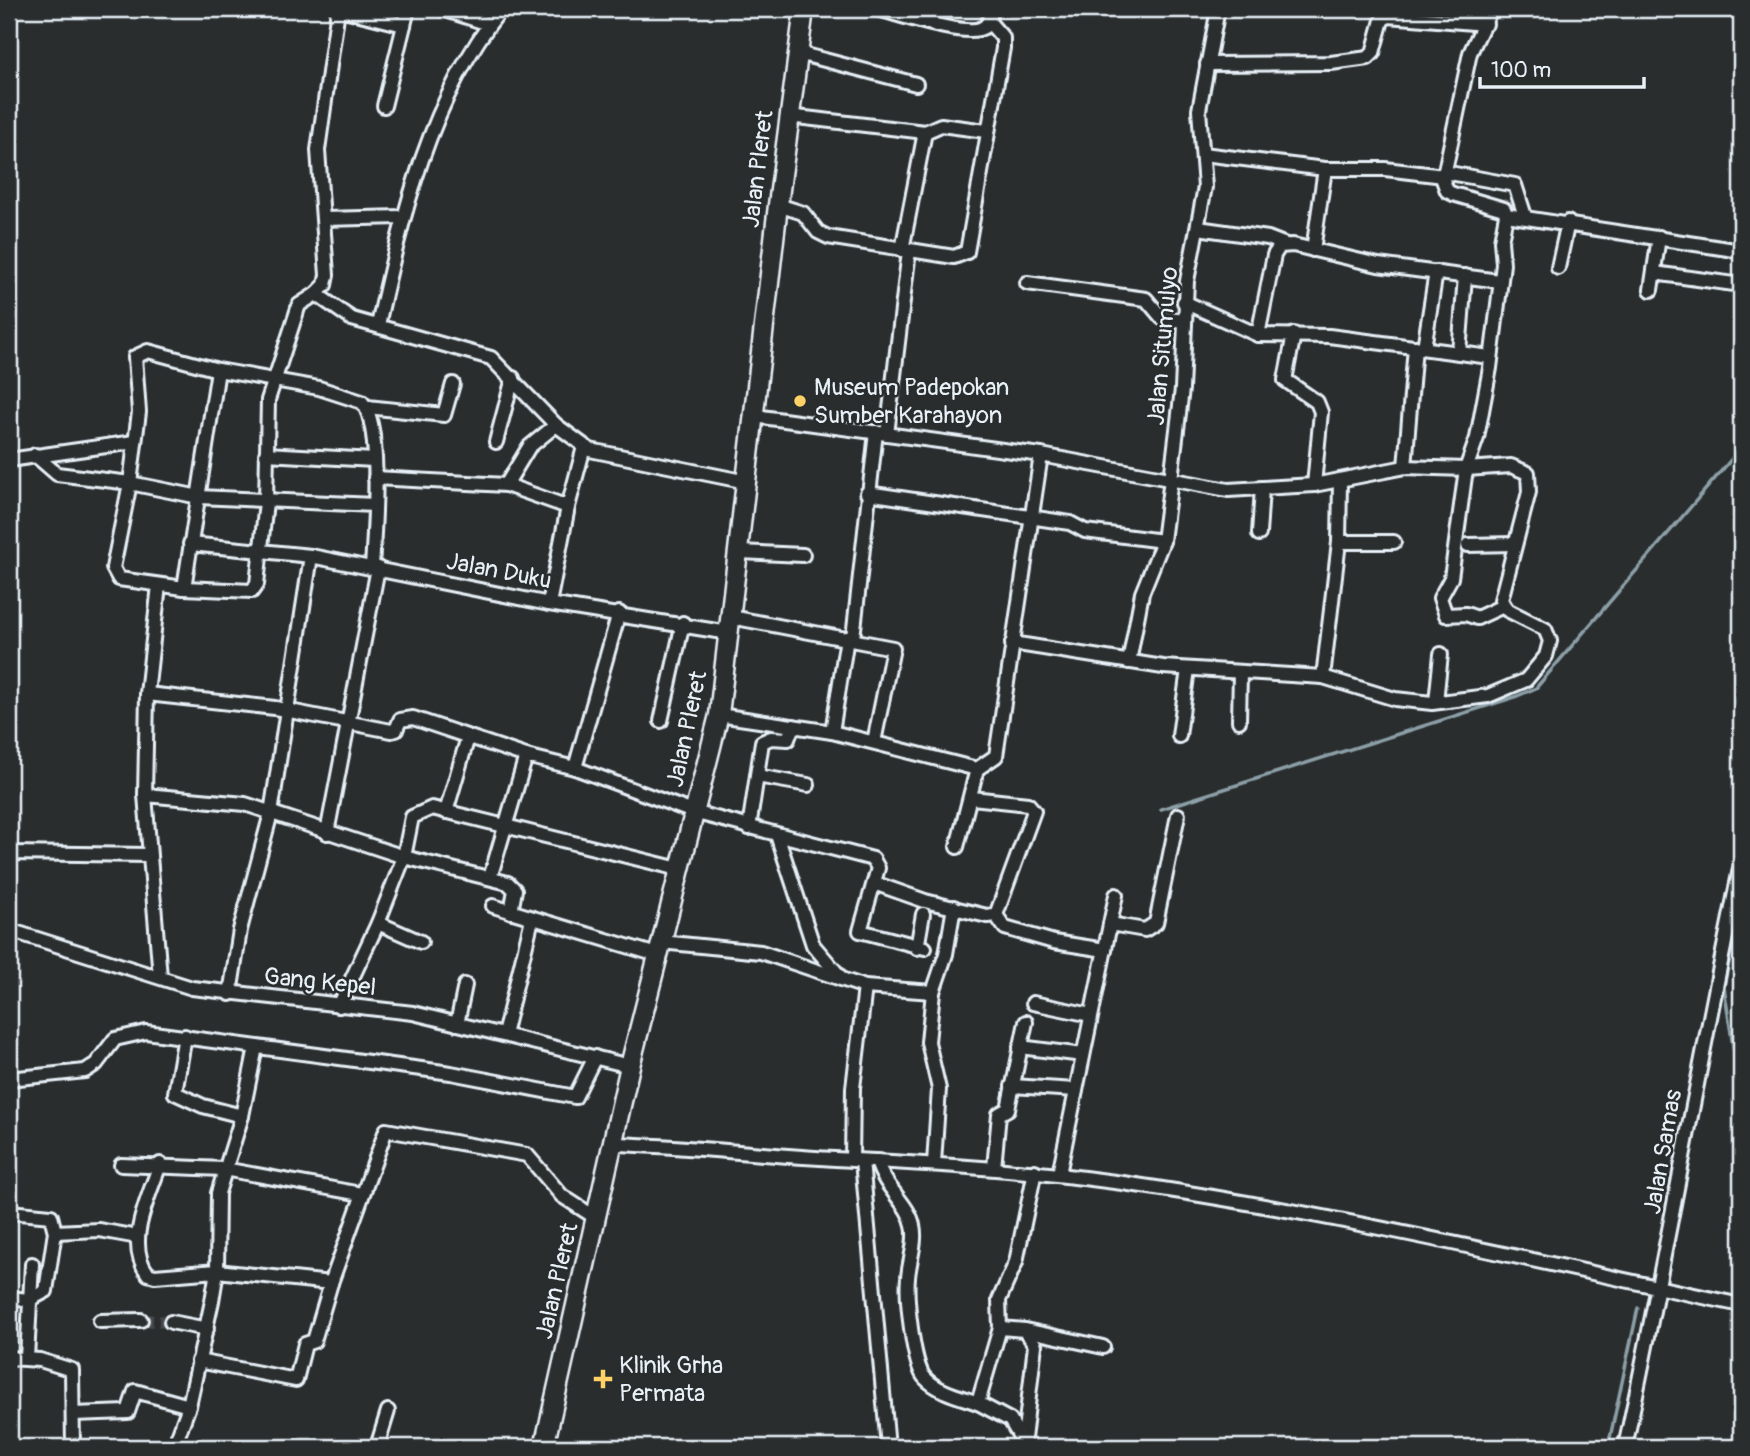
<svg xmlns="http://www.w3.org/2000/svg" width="1750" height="1456" font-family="Pangolin,sans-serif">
<rect width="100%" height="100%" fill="#2a2d2e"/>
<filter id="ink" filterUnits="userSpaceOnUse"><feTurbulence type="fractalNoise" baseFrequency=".0143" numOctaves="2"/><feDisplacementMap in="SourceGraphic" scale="14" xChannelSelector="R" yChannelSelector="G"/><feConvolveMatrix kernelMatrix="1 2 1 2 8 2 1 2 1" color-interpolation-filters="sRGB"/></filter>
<g filter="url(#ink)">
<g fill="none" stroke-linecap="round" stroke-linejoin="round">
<g stroke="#8ca0a8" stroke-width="3.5">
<path d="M1161,809L1515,697L1536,688L1741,448"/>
<path d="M1741,903L1724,987L1741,1099"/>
<path d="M1608,1447L1638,1308"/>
</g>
<path stroke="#464a4c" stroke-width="12" stroke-dasharray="12 6" stroke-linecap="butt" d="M141,1320L171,1322"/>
<g stroke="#e8f1f8" stroke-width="18">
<g id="street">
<path d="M338,9L318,150L327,275L325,285L316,294L352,319L491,358L556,425L590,450L747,482"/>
<path d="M340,9L404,25"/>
<path d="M442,9L489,24"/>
<path d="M877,9C898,14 964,37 982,28C990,25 990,16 991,9"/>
<path d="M1491,9L1470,53L1443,180L1447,191L1453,194L1504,209L1506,215L1501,241L1503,264L1490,368L1477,438L1466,469L1451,578L1440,598L1446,615L1466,614L1477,618L1503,606"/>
<path d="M1388,16L1486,24"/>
<path d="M798,53L916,84"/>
<path d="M1207,64L1331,63L1368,58L1373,53L1382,20L1388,16V9"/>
<path d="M384,106L408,9"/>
<path d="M788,116L925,132L941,125L986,131"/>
<path d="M1203,154L1325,169H1385L1444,176"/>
<path d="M1444,172L1515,185L1525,216"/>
<path d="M778,205L803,213L818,232L828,237L954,257L967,252L1003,48V38L989,22"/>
<path d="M1506,215L1741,251"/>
<path d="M324,219L402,217"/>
<path d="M1198,228L1268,238L1286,245"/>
<path d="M902,250L925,132"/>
<path d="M1313,250L1325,169"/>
<path d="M1558,268L1568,222"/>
<path d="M1654,273L1734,284"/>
<path d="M1027,283L1146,299L1162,318L1184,321"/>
<path d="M1651,290L1659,237"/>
<path d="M1184,302L1258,335L1329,336L1490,357"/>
<path d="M378,325C403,214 429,100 501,9"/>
<path d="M1294,334L1285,380L1317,402L1321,412L1314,485"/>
<path d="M1258,335L1274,255L1280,246L1293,245L1378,265L1499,281"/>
<path d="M1424,348L1436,272"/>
<path d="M1459,353L1465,276"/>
<path d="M367,407L444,415L453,384"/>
<path d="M754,416L1041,455L1228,490L1314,485L1405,467L1466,469L1511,466L1528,473L1529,492L1501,600L1507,610L1545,629L1550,641L1546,656L1526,680L1488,696L1432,703L1395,699L1323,677L1163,667L1012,643"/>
<path d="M887,434L909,251"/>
<path d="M496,442L513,378"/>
<path d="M266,454L374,460"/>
<path d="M35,455L57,474L130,483L113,568L119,579L184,588L252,591L257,584L266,502L268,400L299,305L316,294"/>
<path d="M9,460L134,442"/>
<path d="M1405,467L1415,347"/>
<path d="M375,478L506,485L568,507"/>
<path d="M506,485L529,447L556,425"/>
<path d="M867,493L1070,523L1085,531L1163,541"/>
<path d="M1259,534L1262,488"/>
<path d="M1339,542H1394"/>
<path d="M190,544L311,556L549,604L729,633"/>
<path d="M1468,545L1514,544"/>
<path d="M740,552L803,555"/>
<path d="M372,567C374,533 383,425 362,402L319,388L218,370L148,351L135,357L139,412L130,483L199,497L375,505"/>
<path d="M159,585L147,694L275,708L391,731L396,730L400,720L413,718L526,756"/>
<path d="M184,588L218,370"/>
<path d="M549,604L568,507L584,447"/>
<path d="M731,617L893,648L874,742"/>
<path d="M853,638L876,432"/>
<path d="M1129,662L1142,593L1163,541L1171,479L1182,389L1187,281L1205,187L1199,110L1218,9"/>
<path d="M1323,677L1339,542L1340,481"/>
<path d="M147,694L145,795L160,977"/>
<path d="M1436,702L1441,654"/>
<path d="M719,715L832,732L977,769"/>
<path d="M661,721L683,623"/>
<path d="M1239,721L1240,672"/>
<path d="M832,732L847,638"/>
<path d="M1179,736L1188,669"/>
<path d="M575,768L619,613"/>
<path d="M757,776L808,785"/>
<path d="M145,795L245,804L404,857L508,883L515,890L511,912"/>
<path d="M446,812L468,737"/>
<path d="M749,828L762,742L771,738L788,739L793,726"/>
<path d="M327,833L378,568"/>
<path d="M777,835L813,945L842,979"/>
<path d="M957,847L977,769L996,756L1041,455"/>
<path d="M9,853L148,855"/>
<path d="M490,878L526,756L575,768L693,812L873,859L878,868L860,931L925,948"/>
<path d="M874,883L925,901L987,916L996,915L1034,811L1028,804L972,798"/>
<path d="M493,906L657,955"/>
<path d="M996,915L1005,928L1054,942L1105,950"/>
<path d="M378,923L421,942"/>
<path d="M1110,924L1145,930L1156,923L1178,815"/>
<path d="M9,930L192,988L413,1013L630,1066"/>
<path d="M661,942L761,952L865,987"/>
<path d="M917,948L923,914"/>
<path d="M230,994L240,930L271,813L311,556"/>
<path d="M1033,1003L1091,1015"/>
<path d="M339,1006L378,923L404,857L412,817L432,808L679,869"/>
<path d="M457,1024L465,985"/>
<path d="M504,1035L532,919"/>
<path d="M185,1036L175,1093L203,1106L242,1116"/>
<path d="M1020,1047L1083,1055"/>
<path d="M9,1079L85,1071L96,1064L115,1039L146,1032L451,1073L575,1097L595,1057"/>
<path d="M1012,1086L1076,1090"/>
<path d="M613,1144C694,1146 774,1157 854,1160C955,1165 1055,1172 1156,1188C1353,1218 1547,1264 1741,1305"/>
<path d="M852,1160L853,1088L865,987L933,992"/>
<path d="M862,1161L888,1447"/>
<path d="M877,1161C884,1188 909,1204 913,1225C917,1242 909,1261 908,1278C906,1296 913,1366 925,1378C938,1392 961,1397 978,1403"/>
<path d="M934,1163L939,1089L928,1042L933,992L946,954L954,907"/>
<path d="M160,1164C149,1198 124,1243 148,1274L155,1276L217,1271L331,1283L386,1130L527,1155L562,1196L596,1218"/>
<path d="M121,1165L224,1169L361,1194"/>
<path d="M994,1168L999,1114L1008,1109L1026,1022"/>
<path d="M1059,1174L1116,895"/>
<path d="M9,1212L51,1216L55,1232L46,1291L29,1300L9,1298"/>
<path d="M55,1232L99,1230L138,1237"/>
<path d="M100,1321L141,1320"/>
<path d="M171,1322L207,1329"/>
<path d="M1000,1328L1025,1330L1103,1347"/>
<path d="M9,1358L40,1360L72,1370L73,1447"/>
<path d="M27,1358L32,1264"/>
<path d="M198,1361L296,1380L305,1344L314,1341L331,1283"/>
<path d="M73,1414L128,1412L135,1391L189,1406"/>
<path d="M1024,1439L1035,1345L1025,1330"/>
<path d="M174,1447L189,1406L212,1301L217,1271L218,1193L242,1116L256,1047"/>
<path d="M377,1447L388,1411"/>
<path d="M1026,1447L1010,1420L978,1403L1000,1328L999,1300L1016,1262L1035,1171"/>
<path d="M1625,1447C1667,1253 1700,1058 1741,864"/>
</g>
</g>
<g stroke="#e8f1f8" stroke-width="23">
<path id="secondary" d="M544,1447L630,1066L719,715L778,205L804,9"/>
</g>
<use href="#street" stroke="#2a2d2e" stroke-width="12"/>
<use href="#secondary" stroke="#2a2d2e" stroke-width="18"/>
</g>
</g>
<g fill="#ffd166" stroke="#2a2d2e" stroke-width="2.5">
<circle cx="800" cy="401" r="7"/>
<path d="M599.5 1368.5h7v7h7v7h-7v7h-7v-7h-7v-7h7z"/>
</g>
<g text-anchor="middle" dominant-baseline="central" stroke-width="5" stroke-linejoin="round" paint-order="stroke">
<g font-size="24" fill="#e8f1f8" stroke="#2a2d2e">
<text transform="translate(758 169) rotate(-83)">Jalan Pleret</text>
<text transform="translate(1163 346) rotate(-85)">Jalan Situmulyo</text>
<text transform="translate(499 571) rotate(11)">Jalan Duku</text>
<text transform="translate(687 729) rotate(-78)">Jalan Pleret</text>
<text transform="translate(320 982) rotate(6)">Gang Kepel</text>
<text transform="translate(1663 1152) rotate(-80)">Jalan Samas</text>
<text transform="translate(557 1281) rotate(-77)">Jalan Pleret</text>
</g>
<g font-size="24" fill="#e8f1f8" stroke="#2a2d2e" text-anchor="start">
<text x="814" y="387">Museum Padepokan<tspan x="814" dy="28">Sumber Karahayon</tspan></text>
<text x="619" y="1365">Klinik Grha<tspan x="619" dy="28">Permata</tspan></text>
</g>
</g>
<rect width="1750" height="1456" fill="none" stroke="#2a2d2e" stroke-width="35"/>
<rect x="18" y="18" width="1715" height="1421" fill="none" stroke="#e8f1f8" stroke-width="2.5" filter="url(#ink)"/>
<path d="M1480 77v10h164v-10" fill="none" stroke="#e8f1f8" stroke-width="3.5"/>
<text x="1491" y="77" font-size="21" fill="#e8f1f8" stroke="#2a2d2e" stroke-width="5" paint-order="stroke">100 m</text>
</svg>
